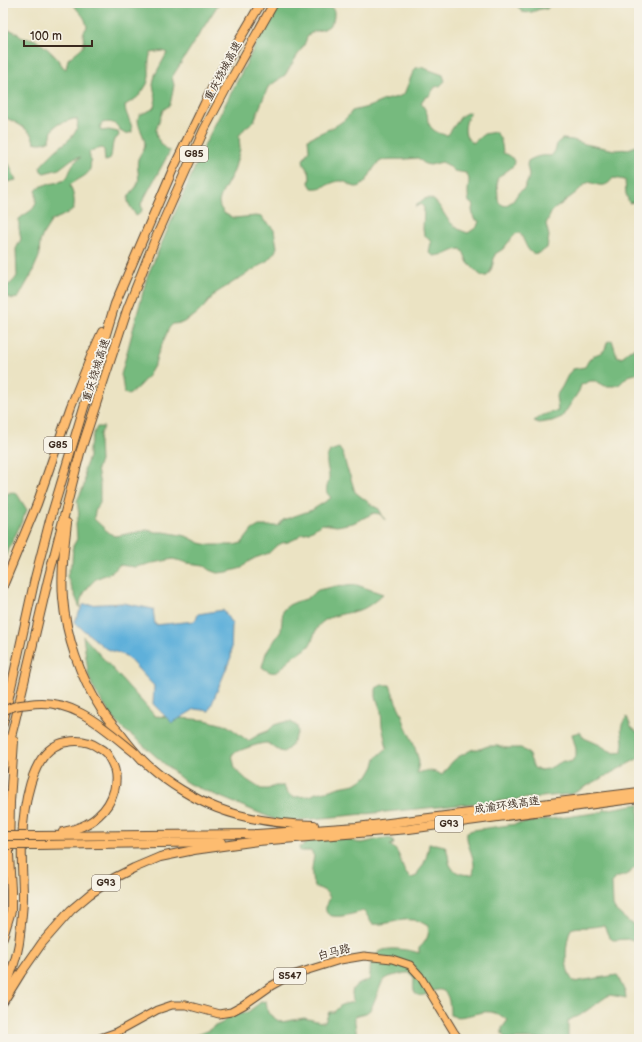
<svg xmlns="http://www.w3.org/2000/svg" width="642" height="1042" font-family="'Balsamiq Sans','LXGW WenKai TC',sans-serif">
<rect width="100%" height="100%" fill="#f7f3e8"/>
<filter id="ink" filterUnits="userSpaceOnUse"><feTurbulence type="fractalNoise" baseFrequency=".025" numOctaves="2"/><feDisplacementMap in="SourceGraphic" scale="8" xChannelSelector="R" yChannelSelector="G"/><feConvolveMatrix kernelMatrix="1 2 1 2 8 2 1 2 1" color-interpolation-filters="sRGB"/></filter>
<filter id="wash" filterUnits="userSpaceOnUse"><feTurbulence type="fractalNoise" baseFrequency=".012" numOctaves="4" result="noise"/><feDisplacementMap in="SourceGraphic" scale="16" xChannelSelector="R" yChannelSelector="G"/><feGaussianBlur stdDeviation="0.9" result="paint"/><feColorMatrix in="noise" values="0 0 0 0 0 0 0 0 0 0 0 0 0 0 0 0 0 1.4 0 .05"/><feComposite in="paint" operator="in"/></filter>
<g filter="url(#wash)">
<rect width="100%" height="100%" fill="#ebe3c3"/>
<g fill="#76ba7e" stroke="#58724e">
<path d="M73,3H219L174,74L172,77L174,85L170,105L163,110L156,130L157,138L166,150L170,151L141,204C143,210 142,213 136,216C134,211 127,204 128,199C129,193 136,189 138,183C140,175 136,167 138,159C140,154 144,150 145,145C145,134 135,125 139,115L151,110L154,107L156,99L153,85L155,75L167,53L163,51L151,53C146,63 152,74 147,84C144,89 140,96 135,99C132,102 128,102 125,106C125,115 133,123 132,132C115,139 124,118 102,123L100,127L101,131L109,130L118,132L119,135L117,138L114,140C111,147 113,155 109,160L105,161L104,150L102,148L93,150L89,152C94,176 87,173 70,185C73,193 76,201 73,210L60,217L52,220L43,234L40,242L39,257L34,268L33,272L26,284L20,295L18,298L13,299L3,295V284L9,285L15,279L17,276L16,249L21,239L19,228V219C31,209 38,211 36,191C42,182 53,185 62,181C69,178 69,172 72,166C74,162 78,159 81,157L72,159L59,169L44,173L41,171L40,167C44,162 50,156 55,151C64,143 81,134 77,119H73L56,125L52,131L50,140C45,143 40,144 34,142C33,139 32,135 30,133C23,126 12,120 3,117V30C9,30 13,30 18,34C19,36 21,37 23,38C26,39 29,38 33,39C43,43 58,58 63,67L66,69L68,59L84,46L83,33L87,27C86,22 85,18 81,14C78,10 75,8 73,3Z"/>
<path d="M277,3H328L334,11V16L333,21L329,26L324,29L313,32L308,35L304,45L285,75L268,87L254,121L245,128L239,136L240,149L234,171L221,195L219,202L220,207L224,213L229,216L234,218L256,216L262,217L265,222L270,225L274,230L277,247L275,252L267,261L216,293L201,310L194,316L182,323L173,324L169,328L157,356L155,364L148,376L139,386L129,395L124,393L122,378L121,375L147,277L205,144Z"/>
<path d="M515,3H549L550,4L547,9C537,7 533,15 522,12Z"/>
<path d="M421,67L443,75L445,81L440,86L435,87L429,96L424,98L421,103C423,106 426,110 427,114C428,117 427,121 429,124C432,131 441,135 448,135C450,132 452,129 454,126C460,119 459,115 470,112C465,123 461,136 473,143L484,134L495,132C502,138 502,145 503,153C510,155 513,157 515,164C510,170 502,173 497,179L498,198L499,203L505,206L513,201L519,192L524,189L528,180L529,175L527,165L528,161C536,156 542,155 551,156C555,152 556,149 557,143L562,139L573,140L585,144L615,150L628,149L639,145V197L634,202L629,203L626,194L625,180L613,178C606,188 600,186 589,182L584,185L577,192L552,211L546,224L549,236L547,248C528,263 527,244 520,233L515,234L503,249L495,254C493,262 493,269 487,276H482L478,273L468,263L464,253L461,249L455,250L446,254L434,256L429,253L431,242L424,234L423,229L424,208L421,204L415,207C434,184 440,212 451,223C456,228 461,231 468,233L477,227L479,221L474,219L472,210L473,205L469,202C468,198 468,194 468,191C468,184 471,179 466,173L454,171L448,165L442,162L430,165L425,164L418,158C414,158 410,159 406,159C398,160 388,158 381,161C372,166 370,179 362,185C354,191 349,182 342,181C332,180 324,190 312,188L309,183L310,177L309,172L304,165L303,160L309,150L308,139C324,130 342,127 352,111L368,107L385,100L398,97L404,94L413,72L416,68Z"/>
<path d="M3,162L9,164L16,180L3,183Z"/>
<path d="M612,340L617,356L622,358L629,350L639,347V373L628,376L620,384L615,386H605L596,381H590L581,385L579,391L562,417L552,421L539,423L534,421C540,415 549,413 558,411L556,396L562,387L569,373L573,369L585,367C587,364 588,360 591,358C598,351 605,356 607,342Z"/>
<path d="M97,427H104L100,434L99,443L100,461L97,469L100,485V503L95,511L94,519L107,531L114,536L122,535L147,530L155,532H164L186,536L200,543L209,545H234L242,543L252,530L259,526H278L283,520L312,510L331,498C330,496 328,495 327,493C325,487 330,482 329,476C328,465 324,461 330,451L339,448L343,454L347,469L350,476L355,492L373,506L379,509L385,520L380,514L374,513L353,523L337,526L322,524L309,532L302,534L295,539L288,542L282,543L275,547L269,553L255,558L248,562L242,568L227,572L218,573L210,570L204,565L188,563L173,559L135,567L119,565C112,574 110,573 100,577C93,579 84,592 81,599C80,602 80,605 80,608L67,576L72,562L73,546L77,539L76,523L79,515L77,501L84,486L85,478L84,470L89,457V449L93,435Z"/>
<path d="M11,492L17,494L27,510L3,562V496Z"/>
<path d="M357,585L383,594C376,600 369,607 360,610C346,614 331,614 320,624C314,631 314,639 309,646C304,652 297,653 291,658C281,667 278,680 262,667L266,653L281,631L283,610L289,605L298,601L306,599L318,590L332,587Z"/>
<path d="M83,636L155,716L205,720L228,726L248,741L260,734L268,731L274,725L284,722H291L297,726L298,732L290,747L284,752C283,752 279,751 278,750C274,748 271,744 267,743C262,742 237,751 232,754L235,769L247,780L261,789H268L275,786H284L287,793L293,797L310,796L316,793L331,790L339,787L355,784L369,775L374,766L376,758L387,748L382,726L381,711L376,697V688L382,685H390L396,702L401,712L405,725L413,742L419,761L417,773C427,770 433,770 442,775L452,762L458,757L473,749H480L488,746H498L506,748H521L528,753L534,768L541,770L548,769L563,761L571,762L576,756V749L572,734L580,732L584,738L600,745L608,750L615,753L622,752C622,748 623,745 623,742C622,730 618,727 627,717L631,727L637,732L639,731V758L572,794L281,822L189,784L183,780L135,738L123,729L110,714L94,689L89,678Z"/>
<path d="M639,804V870L634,868C629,875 623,876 615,878L612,882L613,906L615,910L629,922L639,926V952L636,942L631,939L613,940L609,937L604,926C599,925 596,927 591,927C584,928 578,926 571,929C565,943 563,971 574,982L585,980L617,975L625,992L626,998L610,995L606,997L579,1016L573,1018L568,1021V1039H506L502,1034V1028L508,1020C503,1017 497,1013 491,1012C477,1010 463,1021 450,1015C450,1007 450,988 437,990C430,991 418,1002 414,990C413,987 414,982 414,978L410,973H405L388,977L383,980L371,1009L366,1013L355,1016C354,1024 357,1031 357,1039H181L199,1034L209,1030L213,1027L222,1023L230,1015L248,1012L261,1002L266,1001L268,1013L277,1020L282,1022L304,1018L321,1022H325L329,1012H334L341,1005L353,1002C353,999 352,994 352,992C353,984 363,983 369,980C371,974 369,968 372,962C374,959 377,954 379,952C387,946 411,950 419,953V948C426,942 430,935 428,926C424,924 419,920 413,920C399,918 386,926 372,924L367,915L363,911C356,913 323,924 326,907C327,904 329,901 330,898C327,891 322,889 315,887C310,879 312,865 314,856L311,851H300L299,847L303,846L311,838C321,838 333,836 343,838C349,839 355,843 361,843C372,842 381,836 392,839L394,844L390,845C405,855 398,869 411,878L417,876C418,871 419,871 422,867C426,861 428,851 429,844H435L445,846C448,852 448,856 449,862C452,873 463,876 473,874C478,859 465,846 467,832L473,830L602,812L604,810Z"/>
</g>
<path fill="#5fb0da" stroke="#4d6d7c" d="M123,603L153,609L155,625L195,621L198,614L223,610L232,624L231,657L209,711L195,709L172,723L153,704L154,686L126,656L105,648L74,622L83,605Z"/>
</g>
<g filter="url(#ink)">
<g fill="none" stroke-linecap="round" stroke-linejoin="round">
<g stroke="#554637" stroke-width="9">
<path id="primary" d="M97,1039L117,1032L157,1010L172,1005H186L219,1014L231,1012L244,1005L271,986L289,976L340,960L364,956L392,959L410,965L420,976L454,1032L459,1039"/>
</g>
<g stroke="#554637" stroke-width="10">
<g id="motorway">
<path d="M67,523C64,548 61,573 63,598C66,637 80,677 101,709C106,718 113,725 120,733C129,745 138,757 150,767C168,783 194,799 217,808C248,820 281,824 314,825"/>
<path d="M3,586L37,504L71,406L92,354L102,332"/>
<path d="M3,724L35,578L50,520L115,304L173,169L217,78L261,3"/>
<path d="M3,768L14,725L48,580L80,453L127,310L154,242L204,130L228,85L274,3"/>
<path d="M37,836L257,834L357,827L639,792"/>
<path d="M38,845L221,842"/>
<path d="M3,937L11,911V890L9,855L10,802L14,741"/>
<path d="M3,994C9,979 15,964 18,948C20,940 20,932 21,924C22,915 23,906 23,897C23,879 21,860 22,842C23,813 29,747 67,742C78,740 89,741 99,748C101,749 104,751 106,753C108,755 109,758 111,761C121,779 114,802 98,816C90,824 75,830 63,832"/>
<path d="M3,1002L21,973L42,943L71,910L90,894L112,879L134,868L160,857L194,850L258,841L409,829L639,798"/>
</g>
</g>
<use href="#primary" stroke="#fdbc70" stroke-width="7"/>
<use href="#motorway" stroke="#fdbc70" stroke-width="8"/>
<g stroke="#554637" stroke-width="10" stroke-linecap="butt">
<g id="motorway-bridge">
<path d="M3,711C13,706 18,705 29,704C73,697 104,728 135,753"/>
<path d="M3,836H37"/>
<path d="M3,845H38"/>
</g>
</g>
<use href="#motorway-bridge" stroke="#fdbc70" stroke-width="8"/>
</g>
</g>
<g text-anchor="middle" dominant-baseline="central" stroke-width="3.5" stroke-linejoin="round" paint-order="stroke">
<g fill="#f7f3e8" stroke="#73665b" stroke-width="1">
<rect x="180" y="146" width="28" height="16" rx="3"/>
<rect x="44" y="437" width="28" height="16" rx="3"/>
<rect x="435" y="816" width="28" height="16" rx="3"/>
<rect x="92" y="875" width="28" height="16" rx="3"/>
<rect x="274" y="968" width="32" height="16" rx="3"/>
</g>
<g font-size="10" font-weight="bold" fill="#3b2a1e">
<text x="194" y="154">G85</text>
<text x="58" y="445">G85</text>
<text x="449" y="824">G93</text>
<text x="106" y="883">G93</text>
<text x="290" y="976">S547</text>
</g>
<g font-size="11" fill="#3b2a1e" stroke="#f7f3e8">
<text transform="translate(223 71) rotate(-62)">重庆绕城高速</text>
<text transform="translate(96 370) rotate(-72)">重庆绕城高速</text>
<text transform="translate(507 805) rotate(-8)">成渝环线高速</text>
<text transform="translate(334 952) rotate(-14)">白马路</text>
</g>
</g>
<rect width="642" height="1042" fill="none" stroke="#f7f3e8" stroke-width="16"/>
<path d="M24 40v6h68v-6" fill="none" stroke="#3b2a1e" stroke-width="2"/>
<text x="30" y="40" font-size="12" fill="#3b2a1e" stroke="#f7f3e8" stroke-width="3" paint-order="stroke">100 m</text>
</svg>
